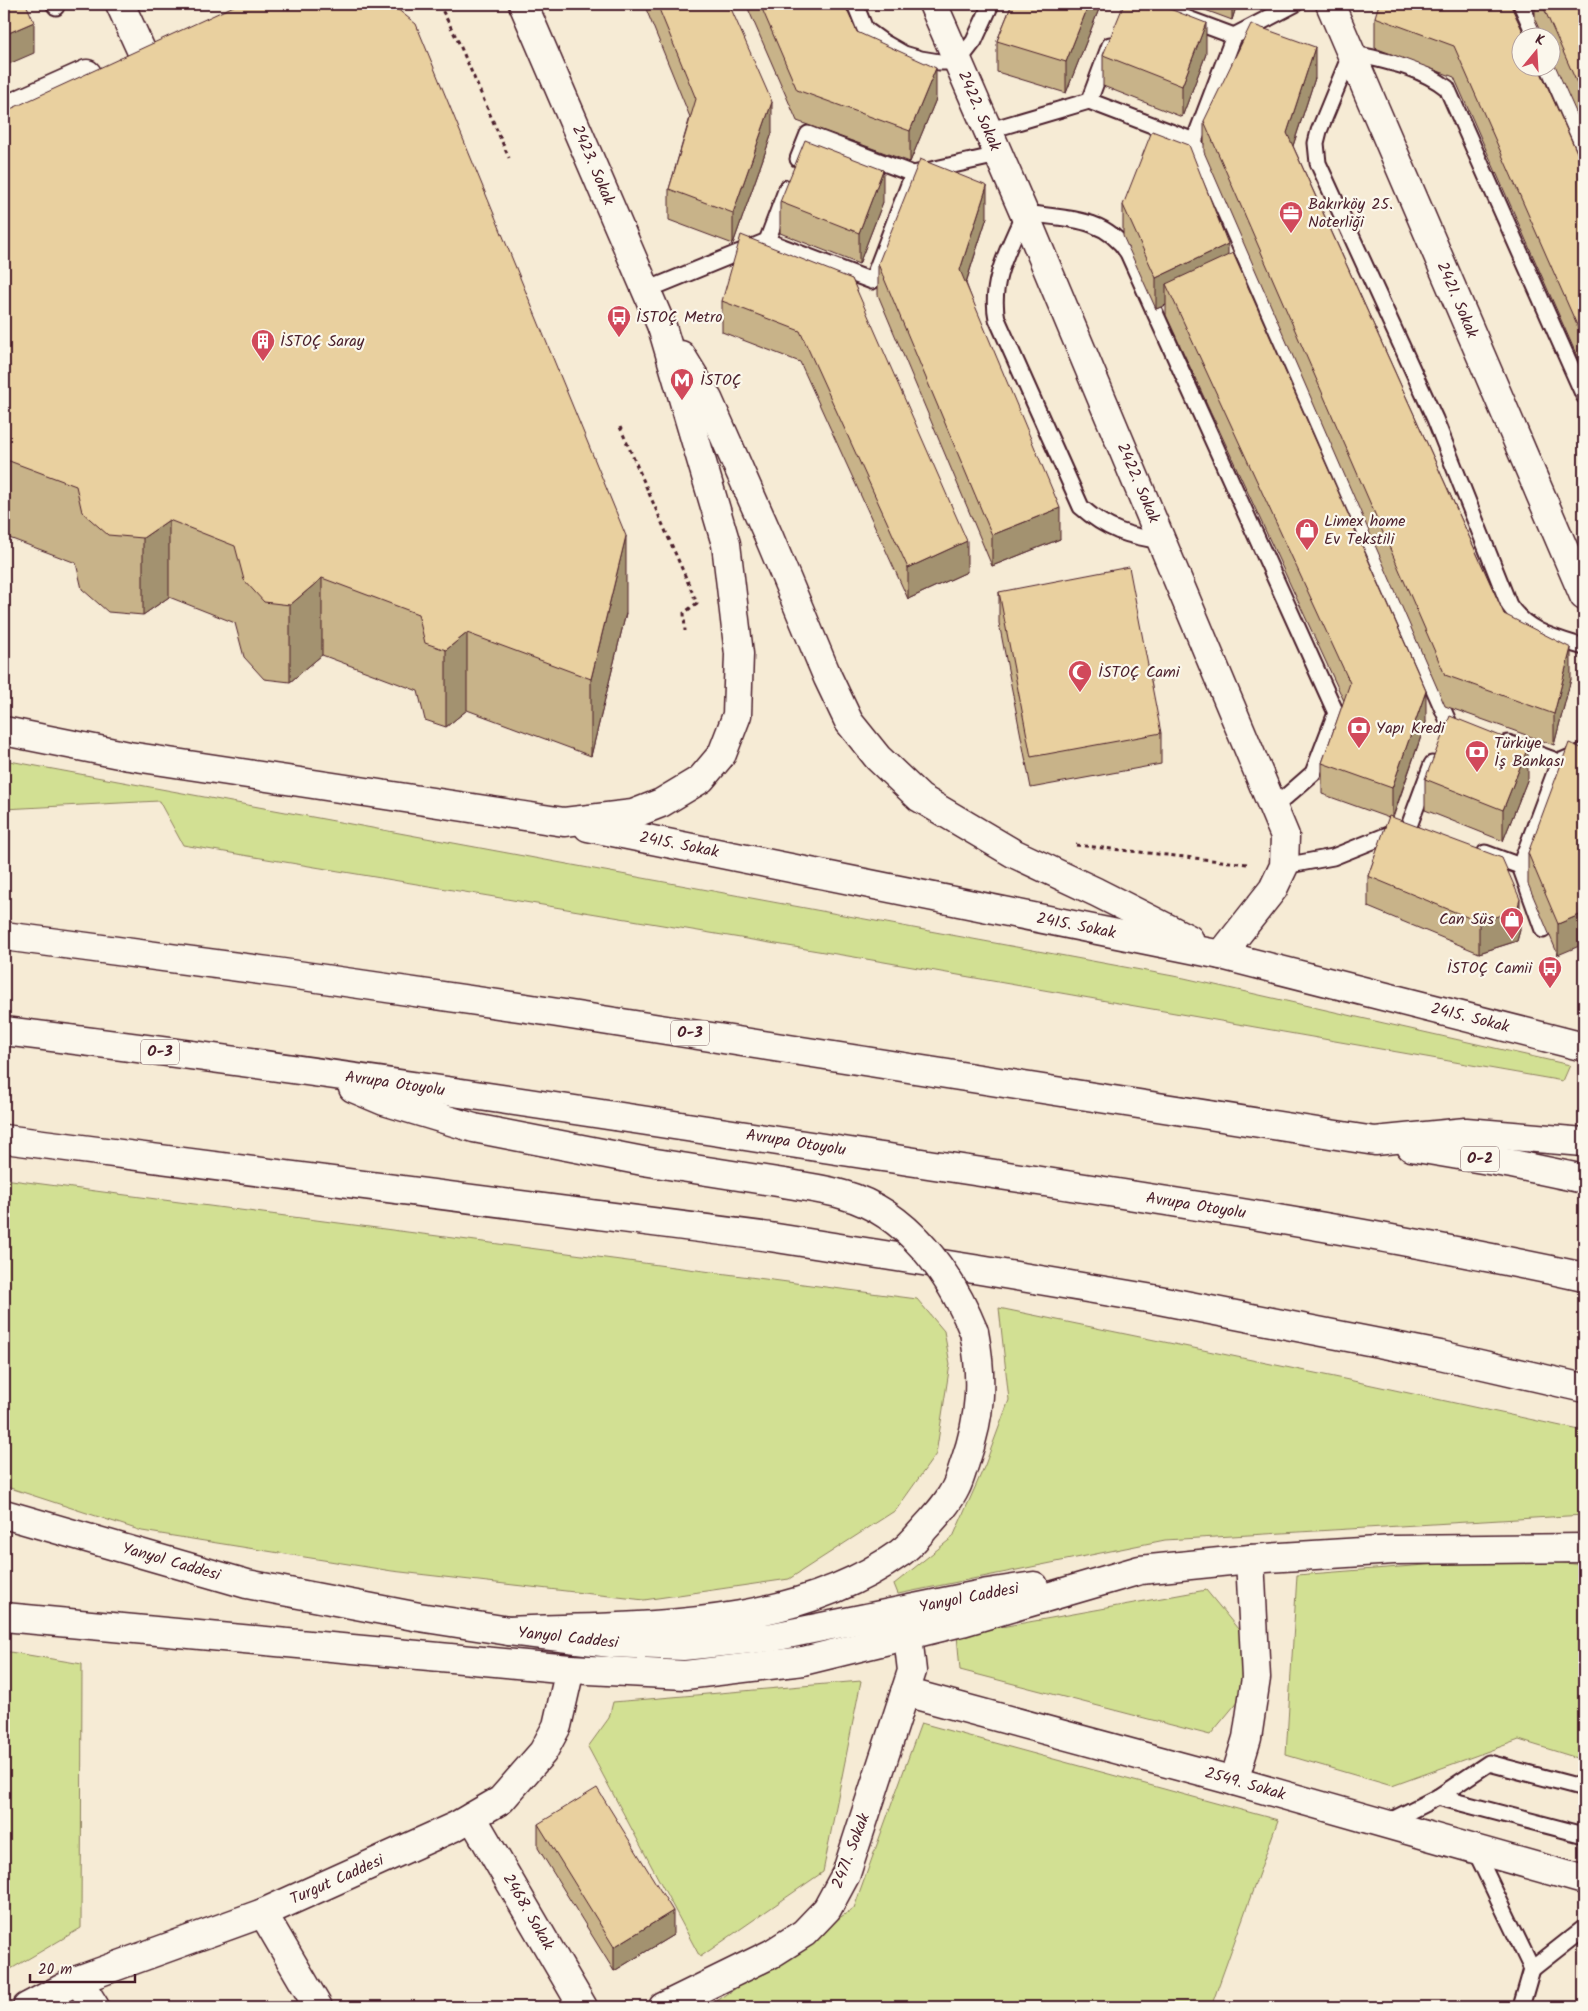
<svg xmlns="http://www.w3.org/2000/svg" width="1588" height="2011" font-family="Kalam,sans-serif">
<rect width="100%" height="100%" fill="#f6ebd5"/>
<filter id="ink" filterUnits="userSpaceOnUse"><feTurbulence type="fractalNoise" baseFrequency=".02" numOctaves="2"/><feDisplacementMap in="SourceGraphic" scale="10" xChannelSelector="R" yChannelSelector="G"/><feConvolveMatrix kernelMatrix="1 2 1 2 8 2 1 2 1" color-interpolation-filters="sRGB"/></filter>
<g filter="url(#ink)">
<g fill="#d2e093" stroke="#8e805f">
<path d="M4,760L1184,978L1570,1065L1563,1081L884,962L183,845L159,801L4,809Z"/>
<path d="M4,1179L917,1299L944,1331L950,1364L936,1454L896,1510L789,1579L644,1600L392,1571L142,1531L4,1486Z"/>
<path d="M999,1308L1344,1379L1584,1431V1515L1165,1540L898,1594L894,1584L953,1537L985,1465L1009,1400Z"/>
<path d="M1515,1558L1584,1565V1760L1519,1740L1392,1786L1286,1755L1297,1575Z"/>
<path d="M1206,1590L1243,1635L1244,1694L1210,1735L960,1670L957,1635Z"/>
<path d="M4,1651L82,1664L81,1928L4,1973Z"/>
<path d="M861,1681L823,1872L700,1957L588,1747L609,1718L613,1702Z"/>
<path d="M921,1723L1278,1820L1211,2007H720L717,2001L854,1908Z"/>
</g>
<g fill="none" stroke-linecap="round" stroke-linejoin="round">
<g stroke="#4a1f2b" stroke-width="19">
<g id="lane">
<path d="M54,4L56,7"/>
<path d="M855,4L865,29L883,42L904,54L921,59L939,62H958L974,41L991,4"/>
<path d="M1148,4L1234,36L1194,141L1448,721"/>
<path d="M1521,4L1536,38"/>
<path d="M1234,36L1295,4"/>
<path d="M1110,45L1089,101L1194,141"/>
<path d="M1549,68L1584,148"/>
<path d="M987,131L1089,101"/>
<path d="M798,159L808,134L913,174L998,155"/>
<path d="M767,241L787,188"/>
<path d="M647,290L767,241L872,281L913,174"/>
<path d="M1584,396L1447,88C1419,66 1385,61 1351,53L1319,131L1316,143L1318,163L1435,419L1509,605C1527,632 1555,638 1584,647"/>
<path d="M1162,541C1128,536 1107,530 1081,507L997,319C989,281 1010,247 1024,213C1064,219 1105,216 1128,253L1336,713L1313,773L1273,808"/>
<path d="M1508,743L1559,762L1584,751"/>
<path d="M1409,826L1432,764"/>
<path d="M1485,853L1520,866L1559,762"/>
<path d="M1284,866L1333,857L1400,830"/>
<path d="M1520,866L1543,930"/>
<path d="M1438,1797L1489,1763L1584,1788"/>
<path d="M1384,1824L1438,1797L1584,1835"/>
<path d="M1475,1850L1532,1969L1521,2007"/>
<path d="M1532,1969L1584,1928"/>
</g>
</g>
<g stroke="#4a1f2b" stroke-width="31">
<g id="street">
<path d="M120,4L141,50"/>
<path d="M523,4L662,327"/>
<path d="M933,4L1024,213L1285,836L1284,866L1273,889L1221,955"/>
<path d="M1330,4L1584,596"/>
<path d="M905,1692L1234,1781L1584,1880"/>
<path d="M1234,1781L1247,1738L1256,1678L1250,1559"/>
<path d="M472,1817L583,2007"/>
<path d="M263,1913L318,2007"/>
<path d="M78,1980L95,2007"/>
<path d="M27,2007L78,1980L263,1913L456,1826L501,1800L543,1752L557,1726L570,1669"/>
<path d="M663,2007L771,1954L804,1933L827,1909L846,1874L912,1671L908,1636"/>
</g>
</g>
<g stroke="#4a1f2b" stroke-width="31">
<g id="secondary">
<path d="M4,111L87,74"/>
<path d="M681,355L708,399L769,537L828,678L849,722L878,758L920,798L1013,853L1096,892L1189,939"/>
<path d="M4,731L129,756L564,822L633,814L661,803L701,779L722,754L737,715L739,654L726,544L662,327"/>
<path d="M588,827L1221,955L1584,1047"/>
</g>
</g>
<g stroke="#4a1f2b" stroke-width="31">
<g id="primary">
<path d="M4,1514L247,1584L419,1617L509,1631L611,1643L683,1646L773,1637L988,1593L1034,1586"/>
<path d="M4,1617L570,1669L685,1675L803,1661L962,1622L1140,1570L1250,1559L1394,1550L1584,1548"/>
</g>
</g>
<g stroke="#4a1f2b" stroke-width="31">
<g id="highway">
<path d="M4,936L276,972L526,1008L1375,1141L1466,1132L1584,1142"/>
<path d="M4,1031C291,1066 577,1110 863,1154C1104,1191 1346,1226 1584,1277"/>
<path d="M353,1088L384,1101L474,1128L643,1161L784,1183"/>
<path d="M4,1139L770,1237L980,1270L1159,1300L1440,1355L1584,1388"/>
<path d="M1411,1147L1512,1164L1584,1179"/>
<path d="M509,1631C638,1625 790,1632 900,1553C909,1547 917,1537 924,1529C936,1516 949,1502 956,1487C960,1479 962,1470 965,1462C981,1416 983,1379 974,1332"/>
</g>
</g>
<g stroke="#4a1f2b" stroke-width="3" stroke-dasharray="4 4" stroke-linecap="butt">
<path d="M439,4L459,43L509,158"/>
<path d="M620,427L697,603L684,613L685,631"/>
<path d="M1076,845L1248,864"/>
</g>
<use href="#lane" stroke="#fbf7ec" stroke-width="15"/>
<use href="#street" stroke="#fbf7ec" stroke-width="28"/>
<use href="#secondary" stroke="#fbf7ec" stroke-width="28"/>
<use href="#primary" stroke="#fbf7ec" stroke-width="28"/>
<use href="#highway" stroke="#fbf7ec" stroke-width="28"/>
<g stroke="#4a1f2b" stroke-width="31" stroke-linecap="butt">
<path id="highway-bridge" d="M784,1183C804,1187 825,1189 844,1195C908,1213 950,1273 974,1332"/>
</g>
<use href="#highway-bridge" stroke="#fbf7ec" stroke-width="28"/>
</g>
<g fill="#c8b389" stroke="#4a1f2b">
<path d="M644,4H729L772,133L733,244L669,220V189L690,117Z"/>
<path d="M746,4H844L857,32L936,99L910,162L797,121Z"/>
<path d="M1012,4H1101L1066,93L997,72V41Z"/>
<path d="M1189,4H1237L1232,20Z"/>
<path d="M1510,4L1584,168V372L1454,77L1375,48V17Z"/>
<path d="M1535,4H1584V130L1550,54V38H1543L1535,20Z"/>
<path d="M1206,54L1182,117L1103,86V55Z"/>
<path d="M1315,78L1293,146L1504,614L1571,679L1554,745L1445,706L1204,152V121Z"/>
<path d="M4,112L626,613L591,756L467,710L446,727L425,720L418,691L322,655L290,682L264,679L244,657L235,623L169,597L143,615L108,612L82,589L76,563L4,536Z"/>
<path d="M780,202H883L859,264L780,233Z"/>
<path d="M1123,205L1228,255L1426,722L1393,818L1520,930L1517,941L1479,953L1368,907V876L1389,818L1322,794V763L1344,701L1166,315V305L1156,309L1123,236Z"/>
<path d="M987,217L966,283L1060,539L992,566L878,295V264Z"/>
<path d="M852,279L967,572L908,599L800,362L722,332V301Z"/>
<path d="M999,592L1161,733V764L1031,788L999,623Z"/>
<path d="M1584,749L1558,955L1528,884V853Z"/>
<path d="M1528,778L1503,841L1425,810V779Z"/>
<path d="M538,1824L673,1935L614,1971L538,1848Z"/>
</g>
<g fill="#a3926f" stroke="#4a1f2b">
<path d="M1089,4H1101L1066,93V62Z"/>
<path d="M1232,4H1237L1232,20Z"/>
<path d="M34,22V53L4,66V35Z"/>
<path d="M1206,23V54L1182,117V86Z"/>
<path d="M1315,47V78L1287,164V133Z"/>
<path d="M936,68V99L910,162V131Z"/>
<path d="M772,102V133L733,244V213Z"/>
<path d="M883,170V202L859,264V233Z"/>
<path d="M987,186V217L960,301V270Z"/>
<path d="M1228,244V275L1166,284V305L1156,309V278Z"/>
<path d="M1060,508V539L992,566V535Z"/>
<path d="M169,520V597L143,615V538Z"/>
<path d="M626,536V613L591,756V679Z"/>
<path d="M967,541V572L908,599V568Z"/>
<path d="M322,578V655L290,682V605Z"/>
<path d="M467,633V710L446,727V650Z"/>
<path d="M1571,648V679L1554,745V714Z"/>
<path d="M1426,691V722L1392,819V788Z"/>
<path d="M1528,747V778L1503,841V810Z"/>
<path d="M1520,899V930L1517,941L1479,953V922Z"/>
<path d="M1584,913V944L1558,955V924Z"/>
<path d="M673,1911V1935L614,1971V1947Z"/>
</g>
<g fill="#e9d09f" stroke="#4a1f2b">
<path d="M4,4H26L34,22L4,35Z"/>
<path d="M238,4H391L416,24L626,536L591,679L467,633L446,650L425,643L418,614L322,578L290,605L264,602L244,580L235,546L169,520L143,538L108,535L82,512L76,486L4,459V112Z"/>
<path d="M657,4H729L772,102L733,213L669,189L696,99Z"/>
<path d="M760,4H844L857,32L936,68L910,131L797,90Z"/>
<path d="M1012,4H1089L1066,62L997,41Z"/>
<path d="M1124,4H1157L1206,23L1182,86L1103,55Z"/>
<path d="M1379,4H1510L1526,38H1520V68H1539L1584,168V341L1454,46L1375,17Z"/>
<path d="M1542,4H1584V99Z"/>
<path d="M1251,24L1315,47L1287,133L1504,614L1571,648L1554,714L1445,675L1204,121Z"/>
<path d="M1152,131L1189,145L1228,244L1156,278L1123,205Z"/>
<path d="M805,140L883,170L859,233L780,202Z"/>
<path d="M920,159L987,186L960,270L1060,508L992,535L878,264Z"/>
<path d="M741,235L852,279L967,541L908,568L800,331L722,301Z"/>
<path d="M1233,253L1426,691L1392,788L1322,763L1350,683L1166,284Z"/>
<path d="M1129,567L1161,733L1031,757L999,592Z"/>
<path d="M1450,716L1528,747L1503,810L1425,779Z"/>
<path d="M1569,743L1584,749V913L1558,924L1528,853Z"/>
<path d="M1389,816L1502,858L1520,899L1517,910L1479,922L1368,876Z"/>
<path d="M597,1788L673,1911L614,1947L538,1824Z"/>
</g>
</g>
<defs>
<g id="office-pin" transform="scale(1.25)"><path d="M0 17L-7.5 6A9.5 9.5 0 1 1 7.5 6Z" fill="#d1495b" stroke="#fbf7ec"/><path d="M-6-3h4V-5.5h4V-3h4V5H-6ZM-1-4.5V-3h2v-1.5ZM-6 0V1H6V0Z" fill="#fff"/></g>
<g id="bus-pin" transform="scale(1.25)"><path d="M0 17L-7.5 6A9.5 9.5 0 1 1 7.5 6Z" fill="#d1495b" stroke="#fbf7ec"/><path d="M-5-6H5V4H4V6H2V4H-2V6H-4V4H-5ZM-3.5-4V0h7V-4ZM-3.5 1.2v1.5H-2V1.2ZM2 1.2v1.5H3.5V1.2Z" fill="#fff"/></g>
<g id="building-pin" transform="scale(1.25)"><path d="M0 17L-7.5 6A9.5 9.5 0 1 1 7.5 6Z" fill="#d1495b" stroke="#fbf7ec"/><path d="M-4-6H4V6H1V3H-1V6H-4ZM-2.5-4.3h1.7v1.8h-1.7ZM.8-4.3h1.7v1.8H.8ZM-2.5-1h1.7V.8h-1.7ZM.8-1h1.7V.8H.8Z" fill="#fff"/></g>
<g id="metro-pin" transform="scale(1.25)"><path d="M0 17L-7.5 6A9.5 9.5 0 1 1 7.5 6Z" fill="#d1495b" stroke="#fbf7ec"/><path d="M-5.5 5V-5H-3L0 0L3-5H5.5V5H3V-.5L0 4L-3-.5V5Z" fill="#fff"/></g>
<g id="shop-pin" transform="scale(1.25)"><path d="M0 17L-7.5 6A9.5 9.5 0 1 1 7.5 6Z" fill="#d1495b" stroke="#fbf7ec"/><path d="M-5-2.5h2.3a2.7 3.5 0 0 1 5.4 0H5L5.5 6h-11ZM-1.5-2.5h3a1.5 2.3 0 0 0-3 0Z" fill="#fff"/></g>
<g id="mosque-pin" transform="scale(1.25)"><path d="M0 17L-7.5 6A9.5 9.5 0 1 1 7.5 6Z" fill="#d1495b" stroke="#fbf7ec"/><path d="M3.5-4.9A6 6 0 1 0 3.5 4.9A5 5 0 1 1 3.5-4.9Z" fill="#fff"/></g>
<g id="bank-pin" transform="scale(1.25)"><path d="M0 17L-7.5 6A9.5 9.5 0 1 1 7.5 6Z" fill="#d1495b" stroke="#fbf7ec"/><path d="M-6-4H6V4H-6ZM0-2.3a2.3 2.3 0 1 0 0 4.6a2.3 2.3 0 1 0 0-4.6Z" fill="#fff"/></g>
</defs>
<g fill-rule="evenodd">
<use href="#office-pin" x="1291" y="213"/>
<use href="#bus-pin" x="619" y="317"/>
<use href="#building-pin" x="263" y="341"/>
<use href="#metro-pin" x="682" y="380"/>
<use href="#shop-pin" x="1307" y="530"/>
<use href="#mosque-pin" x="1080" y="672"/>
<use href="#bank-pin" x="1359" y="728"/>
<use href="#bank-pin" x="1477" y="752"/>
<use href="#shop-pin" x="1512" y="919"/>
<use href="#bus-pin" x="1550" y="968"/>
</g>
<g text-anchor="middle" dominant-baseline="central" stroke-width="4.5" stroke-linejoin="round" paint-order="stroke">
<g fill="#fbf7ec" stroke="#7f6065" stroke-width="1">
<rect x="671" y="1020.5" width="38" height="25" rx="4"/>
<rect x="141" y="1039.5" width="38" height="25" rx="4"/>
<rect x="1461" y="1146.5" width="38" height="25" rx="4"/>
</g>
<g font-size="15" font-weight="bold" fill="#4a1f2b">
<text x="690" y="1033">O-3</text>
<text x="160" y="1052">O-3</text>
<text x="1480" y="1159">O-2</text>
</g>
<g font-size="16" fill="#4a1f2b" stroke="#fbf7ec">
<text transform="translate(979 111) rotate(67)">2422. Sokak</text>
<text transform="translate(593 165) rotate(67)">2423. Sokak</text>
<text transform="translate(1457 300) rotate(67)">2421. Sokak</text>
<text transform="translate(1138 483) rotate(67)">2422. Sokak</text>
<text transform="translate(679 845) rotate(11)">2415. Sokak</text>
<text transform="translate(1076 926) rotate(11)">2415. Sokak</text>
<text transform="translate(1470 1018) rotate(14)">2415. Sokak</text>
<text transform="translate(395 1084) rotate(8)">Avrupa Otoyolu</text>
<text transform="translate(796 1143) rotate(9)">Avrupa Otoyolu</text>
<text transform="translate(1196 1206) rotate(9)">Avrupa Otoyolu</text>
<text transform="translate(171 1562) rotate(16)">Yanyol Caddesi</text>
<text transform="translate(969 1598) rotate(-11)">Yanyol Caddesi</text>
<text transform="translate(568 1638) rotate(6)">Yanyol Caddesi</text>
<text transform="translate(1245 1784) rotate(16)">2549. Sokak</text>
<text transform="translate(851 1851) rotate(-69)">2471. Sokak</text>
<text transform="translate(337 1880) rotate(-24)">Turgut Caddesi</text>
<text transform="translate(528 1912) rotate(60)">2468. Sokak</text>
</g>
<g font-size="16" fill="#4a1f2b" stroke="#fbf7ec" text-anchor="start">
<text x="1308" y="204">Bakırköy 25.<tspan x="1308" dy="18">Noterliği</tspan></text>
<text x="636" y="317">İSTOÇ Metro</text>
<text x="280" y="341">İSTOÇ Saray</text>
<text x="700" y="380">İSTOÇ</text>
<text x="1324" y="521">Limex home<tspan x="1324" dy="18">Ev Tekstili</tspan></text>
<text x="1098" y="672">İSTOÇ Cami</text>
<text x="1376" y="728">Yapı Kredi</text>
<text x="1494" y="743">Türkiye<tspan x="1494" dy="18">İş Bankası</tspan></text>
<text x="1494" y="919" text-anchor="end">Can Süs</text>
<text x="1532" y="968" text-anchor="end">İSTOÇ Camii</text>
</g>
</g>
<rect width="1588" height="2011" fill="none" stroke="#fbf7ec" stroke-width="20"/>
<rect x="10" y="10" width="1568" height="1991" fill="none" stroke="#4a1f2b" stroke-width="2" filter="url(#ink)"/>
<g transform="translate(1536 52) rotate(18)"><circle r="24" fill="#fbf7ec" stroke="#b4a19f"/>
<path d="M0-4L9 19L0 12L-9 19Z" fill="#d1495b"/>
<text y="-8" font-size="14" font-weight="bold" text-anchor="middle" fill="#4a1f2b">K</text>
</g>
<path d="M30 1974v8h105v-8" fill="none" stroke="#4a1f2b" stroke-width="2.5"/>
<text x="38" y="1974" font-size="15" fill="#4a1f2b" stroke="#fbf7ec" stroke-width="4" paint-order="stroke">20 m</text>
</svg>
